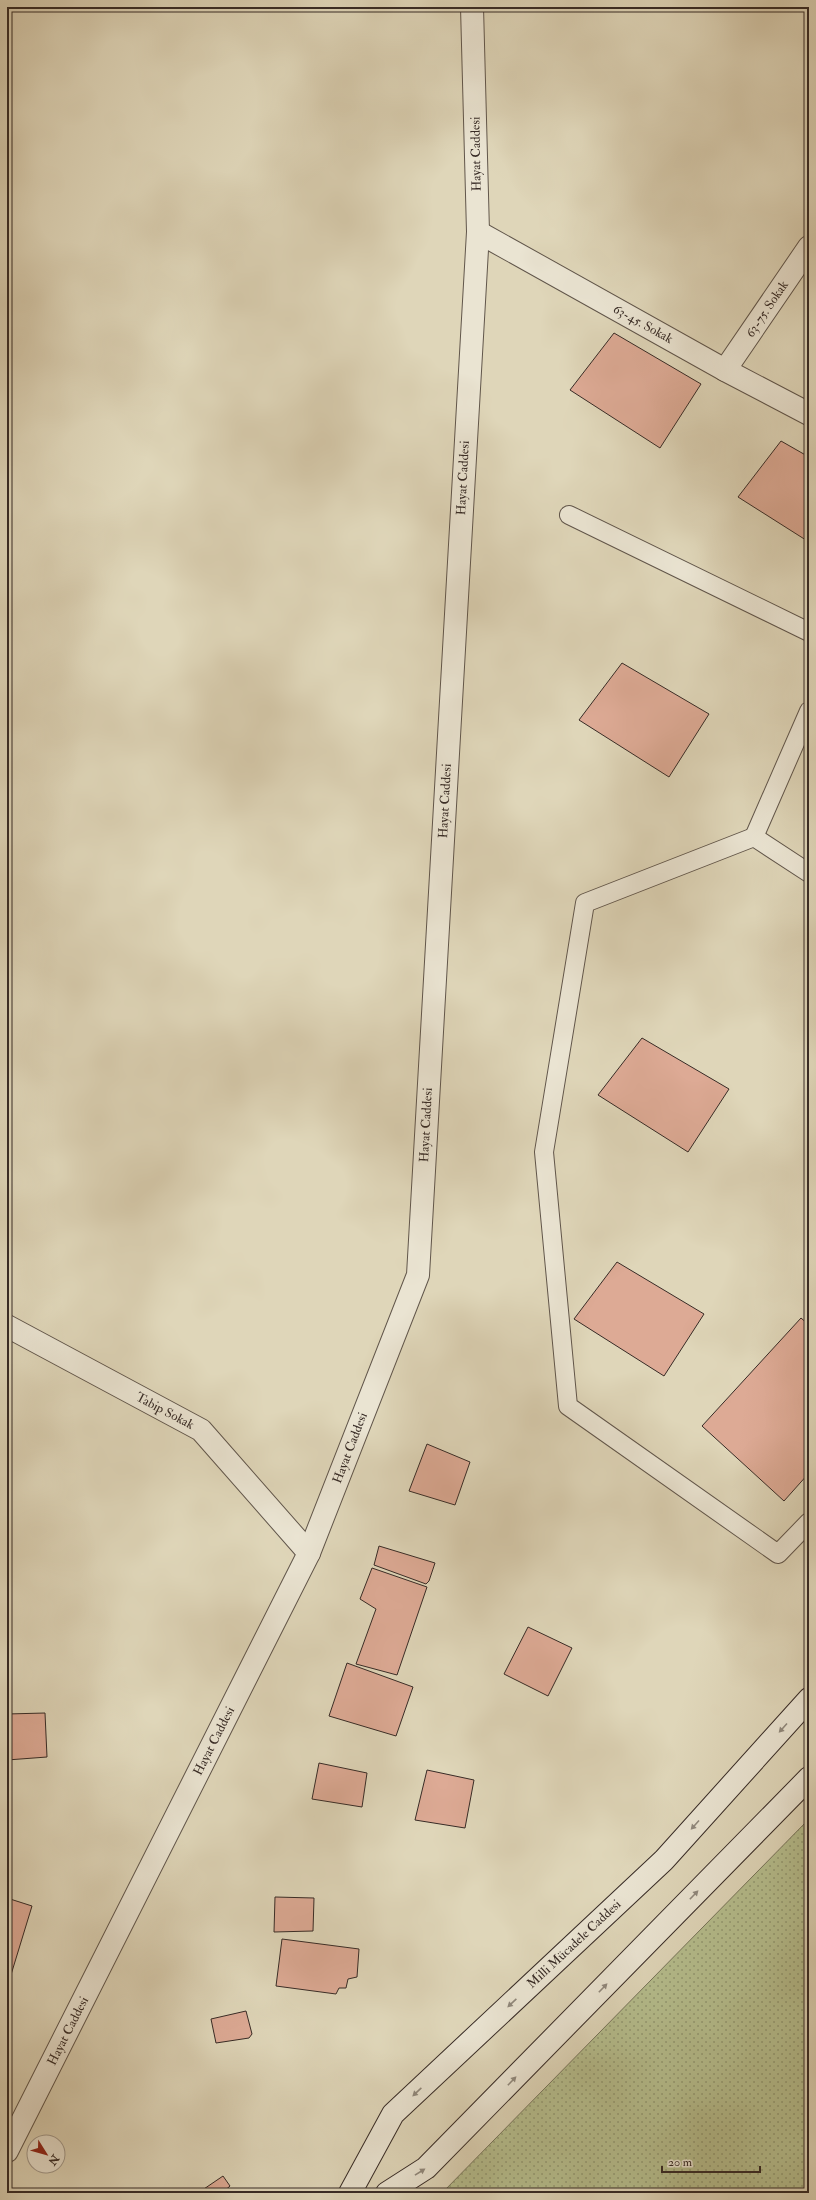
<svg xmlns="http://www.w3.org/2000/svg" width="816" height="2200" font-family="'IM FELL Double Pica',serif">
<defs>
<pattern id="grass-dots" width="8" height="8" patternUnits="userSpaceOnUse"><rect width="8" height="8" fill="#b5bd8d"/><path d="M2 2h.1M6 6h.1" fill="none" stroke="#949a73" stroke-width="1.8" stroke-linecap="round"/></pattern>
</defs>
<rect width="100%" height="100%" fill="#dfd6b9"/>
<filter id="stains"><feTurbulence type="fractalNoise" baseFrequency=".005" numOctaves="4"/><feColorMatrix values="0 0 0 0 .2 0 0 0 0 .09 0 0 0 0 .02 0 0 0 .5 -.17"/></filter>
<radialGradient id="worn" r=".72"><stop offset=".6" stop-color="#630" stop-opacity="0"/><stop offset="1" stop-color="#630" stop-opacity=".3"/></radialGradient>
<path fill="url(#grass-dots)" stroke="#76745a" d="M809,1819V2193H442Z"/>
<g fill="#ddaa95" stroke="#372b26">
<path d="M614,333L701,384L660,448L570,390Z"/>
<path d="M781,441L809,457V542L738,497Z"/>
<path d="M622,663L709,714L669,777L579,720Z"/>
<path d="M642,1038L729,1089L688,1152L598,1095Z"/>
<path d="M617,1262L704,1314L664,1376L574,1319Z"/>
<path d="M801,1318L809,1325V1473L784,1501L702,1426Z"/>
<path d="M427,1444L470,1462L455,1505L409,1491Z"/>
<path d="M379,1546L435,1563L429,1581L426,1584L374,1565Z"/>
<path d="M372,1568L427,1587L397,1675L356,1664L376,1609L360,1599Z"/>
<path d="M528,1627L572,1648L548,1696L504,1674Z"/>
<path d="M347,1663L413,1687L396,1736L329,1716Z"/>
<path d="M45,1713L47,1757L7,1760V1714Z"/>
<path d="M319,1763L367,1773L362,1807L312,1799Z"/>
<path d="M427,1770L474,1780L465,1828L415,1820Z"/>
<path d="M275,1897L314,1898L313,1931L274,1932Z"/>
<path d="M7,1898L32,1906L10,1978L7,1979Z"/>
<path d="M282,1939L359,1949L357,1977L348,1979L346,1988H339L336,1994L276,1986Z"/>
<path d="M246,2011L252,2034L249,2038L216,2043L211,2019Z"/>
<path d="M223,2176L230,2186L222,2193H198Z"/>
</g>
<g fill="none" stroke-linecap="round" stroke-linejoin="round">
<g stroke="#61564b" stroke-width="20">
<g id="lane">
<path d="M569,515L809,632"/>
<path d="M754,837L809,711"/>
<path d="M809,873L754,837L585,903L544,1152L568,1406L778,1554L809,1522"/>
</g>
</g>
<g stroke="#61564b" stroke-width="24">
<g id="street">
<path d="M478,232L725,370L809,414"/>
<path d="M725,370L809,247"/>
<path d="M7,1326L201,1430L309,1553"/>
<path d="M7,2151L309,1553L418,1275L478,232L472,7"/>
</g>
</g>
<g stroke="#372b26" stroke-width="24">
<g id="secondary">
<path d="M350,2193L393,2114L664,1860L809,1699"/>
<path d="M387,2193L426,2168L809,1778"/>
</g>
</g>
<use href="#lane" stroke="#eae4d2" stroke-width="18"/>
<use href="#street" stroke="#eae4d2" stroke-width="22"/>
<use href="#secondary" stroke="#eae4d2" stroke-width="22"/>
</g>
<defs><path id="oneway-solid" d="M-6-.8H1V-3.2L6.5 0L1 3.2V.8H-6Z"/></defs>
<g fill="#90887c">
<use href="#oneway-solid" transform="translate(783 1728) rotate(132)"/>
<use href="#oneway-solid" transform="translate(695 1825) rotate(132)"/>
<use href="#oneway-solid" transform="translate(694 1895) rotate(-46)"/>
<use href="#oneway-solid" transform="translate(603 1988) rotate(-46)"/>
<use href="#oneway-solid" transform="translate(512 2003) rotate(137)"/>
<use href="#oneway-solid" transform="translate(512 2081) rotate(-46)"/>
<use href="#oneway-solid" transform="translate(417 2092) rotate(137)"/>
<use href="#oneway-solid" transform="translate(420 2172) rotate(-32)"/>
</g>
<g text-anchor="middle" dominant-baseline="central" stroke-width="3" stroke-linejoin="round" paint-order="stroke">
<g font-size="13" fill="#372b26" stroke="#eae4d2">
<text transform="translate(476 154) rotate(-91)">Hayat Caddesi</text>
<text transform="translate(767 309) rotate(-56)">63-75. Sokak</text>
<text transform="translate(643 324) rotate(29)">63-45. Sokak</text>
<text transform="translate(463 478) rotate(-87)">Hayat Caddesi</text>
<text transform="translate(445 801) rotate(-87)">Hayat Caddesi</text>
<text transform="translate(426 1125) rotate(-87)">Hayat Caddesi</text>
<text transform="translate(165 1411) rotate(28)">Tabip Sokak</text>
<text transform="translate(350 1448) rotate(-69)">Hayat Caddesi</text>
<text transform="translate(214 1741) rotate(-63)">Hayat Caddesi</text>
<text transform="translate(574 1944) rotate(-43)">Milli Mücadele Caddesi</text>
<text transform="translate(68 2031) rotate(-63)">Hayat Caddesi</text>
</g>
</g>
<rect width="816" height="2200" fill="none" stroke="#dfd6b9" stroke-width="24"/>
<rect x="8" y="8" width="800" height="2184" fill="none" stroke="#372b26" stroke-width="2"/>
<rect x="12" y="12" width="792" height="2176" fill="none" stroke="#372b26"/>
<g transform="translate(46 2154) rotate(127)"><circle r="19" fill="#eae4d2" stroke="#a29a8d"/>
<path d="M0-3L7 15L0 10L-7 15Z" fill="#8f2418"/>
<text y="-6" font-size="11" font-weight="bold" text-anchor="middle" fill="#372b26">N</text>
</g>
<path d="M662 2166v6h98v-6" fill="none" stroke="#372b26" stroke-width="2"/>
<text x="668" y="2166" font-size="12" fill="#372b26" stroke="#eae4d2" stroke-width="3" paint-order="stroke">20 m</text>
<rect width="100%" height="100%" filter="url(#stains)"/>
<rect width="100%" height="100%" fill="url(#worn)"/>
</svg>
